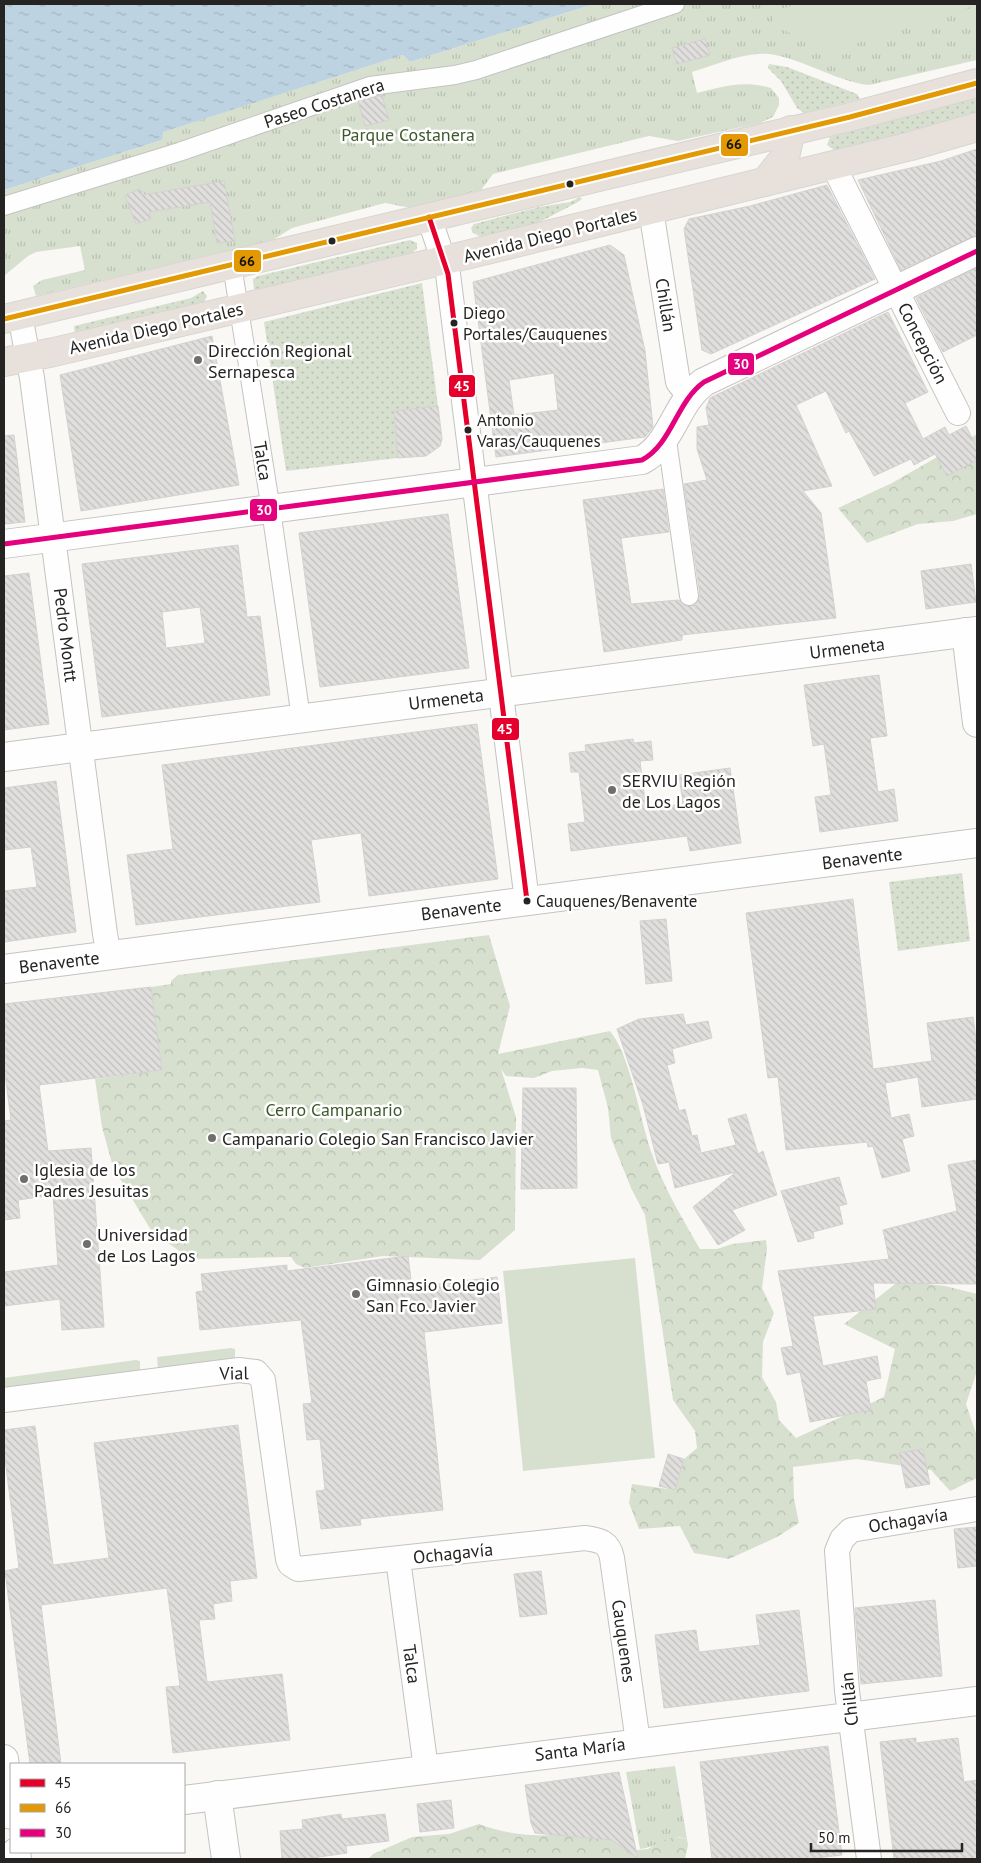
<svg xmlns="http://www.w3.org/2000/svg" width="981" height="1863" font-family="'PT Sans',sans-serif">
<defs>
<pattern id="grass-dots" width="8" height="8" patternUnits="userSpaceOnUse" patternTransform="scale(1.25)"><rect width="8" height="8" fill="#d7e0ce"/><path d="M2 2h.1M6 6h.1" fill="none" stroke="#b8c0b1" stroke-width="1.8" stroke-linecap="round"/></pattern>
<pattern id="forest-crowns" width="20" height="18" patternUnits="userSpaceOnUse" patternTransform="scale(1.25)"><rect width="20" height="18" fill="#d7e0ce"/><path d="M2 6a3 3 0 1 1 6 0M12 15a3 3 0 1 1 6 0" fill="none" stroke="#b8c0b1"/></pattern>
<pattern id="park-tufts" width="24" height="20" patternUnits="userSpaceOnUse" patternTransform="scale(1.25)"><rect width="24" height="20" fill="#d7e0ce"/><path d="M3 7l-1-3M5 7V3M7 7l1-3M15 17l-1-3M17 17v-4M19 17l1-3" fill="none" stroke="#b8c0b1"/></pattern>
<pattern id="water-ripples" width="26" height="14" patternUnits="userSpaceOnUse" patternTransform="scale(1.25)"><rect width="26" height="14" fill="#bdd3e1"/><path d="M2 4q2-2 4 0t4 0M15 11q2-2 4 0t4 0" fill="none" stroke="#a2b5c1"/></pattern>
<pattern id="building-back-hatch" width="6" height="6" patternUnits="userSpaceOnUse" patternTransform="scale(1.25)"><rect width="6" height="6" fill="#e1dfdd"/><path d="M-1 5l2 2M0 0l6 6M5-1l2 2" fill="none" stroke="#c1bfbd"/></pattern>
</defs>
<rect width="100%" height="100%" fill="#faf8f5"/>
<g fill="url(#grass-dots)">
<path d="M769,64L787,67L857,94L860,99L804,113L797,108L781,81L768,68Z"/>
<path d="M977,97V113L968,116L865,144L834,150L827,145L830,137Z"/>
<path d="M580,197L582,199L578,202L534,225L481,237L473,233L471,228L474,224L539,207L570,202Z"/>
<path d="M410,240L417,243V249L406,256L258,290L254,289L253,279L258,276Z"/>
<path d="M422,283L438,406L394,411L398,458L286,471L264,322Z"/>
<path d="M203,291L207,296L202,306L75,334L74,326L191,298Z"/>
<path d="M962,873L970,941L898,951L889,882Z"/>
</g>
<g fill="url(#forest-crowns)">
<path d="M977,434V514L953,521L918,524L867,543L838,508L892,483Z"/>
<path d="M489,935L510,1006L498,1054L610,1031C631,1056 640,1121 652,1154C664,1188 682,1218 700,1249H717L732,1244L766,1240L767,1249L762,1288L774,1313L763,1342L762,1377L776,1402L779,1420L796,1438L884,1397L895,1349L844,1324L899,1281L945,1286L977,1294V1371L966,1404L977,1436V1478L950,1491L931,1470L857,1459L793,1467L794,1499L799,1523L777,1537L729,1559L694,1553L680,1526L639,1529L629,1503L632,1484L675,1490L684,1459L697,1448L695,1431L673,1400L645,1215L631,1188L611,1138L608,1108L598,1070L582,1068L552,1071L534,1078L506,1076L501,1069L516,1117L515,1230L480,1260L383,1256L305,1268L296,1264L291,1257L191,1259L152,1232L113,1167L102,1127L95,1079L162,1070L151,987L171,984V981L178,975Z"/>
<path d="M479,1824C520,1840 563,1836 605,1830L628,1851L648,1849L669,1836L687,1839L688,1845L685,1859H368L373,1854L412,1837L449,1834Z"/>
</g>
<g fill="url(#park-tufts)">
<path d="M594,4H977V60L869,85C834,82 790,51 759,54C736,55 713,66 692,72L697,93C724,86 744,80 771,88L779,98V105L773,117L760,123L678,141L649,136L493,174L481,190L411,208L385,203L292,228L273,240L36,296L33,286L42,280L85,270L80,246L36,252L28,256L4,276V190L162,140V132L403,55L410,62Z"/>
<path d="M675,1766L687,1839C667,1832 658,1848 640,1849L626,1772Z"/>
</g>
<g fill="#d7e0ce">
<path d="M796,4H977V5L831,51L772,25L775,11Z"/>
<path d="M635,1258L655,1458L523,1471L503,1271Z"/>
<path d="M231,1348L235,1349V1360L158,1369L157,1357Z"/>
<path d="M136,1360L140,1361V1372L4,1390V1378Z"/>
</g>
<path fill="url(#water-ripples)" d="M4,4H594L410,62L403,55L163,132L162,140L4,190Z"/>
<g fill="url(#building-back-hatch)" stroke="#d4d2d0" fill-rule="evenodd">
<path d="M705,39L710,55L677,64L672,48Z"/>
<path d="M382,95L389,120L365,126L358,101Z"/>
<path d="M977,149V235L901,270L858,180L941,161Z"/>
<path d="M224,181L235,241L217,243L210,202L149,212L151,219L136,224L125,195L140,189L142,195Z"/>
<path d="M827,185L875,279L711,354L702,350L684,229L689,219L750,206Z"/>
<path d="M610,245L624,255L645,351L653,427L645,437L496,457L473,282ZM554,373L558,410L514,415L509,380Z"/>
<path d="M977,268V335L943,352L916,298Z"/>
<path d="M888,312L928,392L905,403L923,439L945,427L949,435L966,426L977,448V460L947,476L935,454L914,465L911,459L874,476L849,431L846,433L826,391L796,405L832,486L803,491L821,513L836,618L682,635V640L604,652L583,500L663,489L669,532L621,538L631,604L679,600L686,606L695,605L700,595L684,484L707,480L697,449V427L709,425L706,408L710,398Z"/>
<path d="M212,336L239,485L81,511L60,375Z"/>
<path d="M438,406L442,439L440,446L426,456L398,458L394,411Z"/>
<path d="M14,435L25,522L4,524V436Z"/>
<path d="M448,514L469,668L320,687L299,533Z"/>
<path d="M238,545L247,617L260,616L270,695L102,717L82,564ZM200,607L205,643L166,648L162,612Z"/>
<path d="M971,564L976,602L926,609L921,571Z"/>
<path d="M29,573L49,724L4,730V576Z"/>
<path d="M879,675L887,736L870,738L878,792L894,789L898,821L820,832L815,797L831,795L824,744L813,746L804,685Z"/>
<path d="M477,724L498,879L369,896L361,833L311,840L320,902L136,925L127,855L173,849L162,765Z"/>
<path d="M633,739L634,743L651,741L653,760L640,761L646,809L683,804L679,775L730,768L741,843L690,851L687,836L571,851L568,824L585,822L579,772H571L569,753L586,751L585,745Z"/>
<path d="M56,781L76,932L4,942V891L37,887L31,847L4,850V788Z"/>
<path d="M853,899L873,1069L932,1061L927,1023L973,1017L977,1047V1099L922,1107L918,1077L885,1083L891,1118L909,1114L914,1136L902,1139L910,1171L882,1178L873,1146L868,1147L867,1142L786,1150L778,1077L768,1078L746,913Z"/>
<path d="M666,919L672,981L646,984L640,921Z"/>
<path d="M151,987L162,1070L39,1085L48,1151L91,1148L104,1327L62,1330L60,1299L4,1306V1272L58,1265L53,1195L18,1200L20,1218L4,1220V1121L11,1120L4,1066V1004Z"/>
<path d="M683,1014L686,1025L708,1021L712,1038L672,1049L675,1063L667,1065L679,1111L685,1109L692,1136L697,1135L701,1153L736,1145L728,1119L746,1114L758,1154L763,1151L777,1195L732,1210L745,1230L718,1245L693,1207L736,1172L675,1188L669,1162L658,1164L643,1105L617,1029L639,1019Z"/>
<path d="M523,1088H576L577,1188L521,1189Z"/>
<path d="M977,1160V1284L873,1283L876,1309L813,1316L823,1366L877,1356L881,1378L866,1381L871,1410L810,1422L800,1372L787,1375L781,1348L793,1346L778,1271L889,1259L883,1230L957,1211L948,1165Z"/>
<path d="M839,1177L847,1204L839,1206L843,1224L813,1232L814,1238L798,1242L781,1191Z"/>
<path d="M408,1256L412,1287L497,1277L502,1323L424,1332L443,1510L360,1519L361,1525L321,1529L316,1491L325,1490L320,1439L307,1440L303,1404L312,1403L301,1320L200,1330L196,1292L203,1291L201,1274L287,1265V1271Z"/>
<path d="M238,1425L257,1578L230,1581L232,1601L213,1604L215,1619L199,1620L207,1682L282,1674L290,1740L173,1753L166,1687L180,1686L167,1588L41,1605L61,1764H30L5,1571L19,1568L4,1451V1430L35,1426L53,1565L109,1558L94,1443Z"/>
<path d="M923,1449L930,1484L906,1488L899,1453Z"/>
<path d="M668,1454L684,1459L675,1490L659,1486Z"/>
<path d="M977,1527V1566L958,1568L954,1529Z"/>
<path d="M541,1571L547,1614L520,1617L514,1574Z"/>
<path d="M935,1600L942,1676L861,1684L855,1608Z"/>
<path d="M799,1610L809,1691L664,1708L655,1635L696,1630L699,1652L760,1645L756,1615Z"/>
<path d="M916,1738V1743L958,1738L964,1782L977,1780V1859H894L880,1742Z"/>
<path d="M828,1746L842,1855L808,1859H712L700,1762Z"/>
<path d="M619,1772L638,1859L612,1840L535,1833L531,1823L525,1785Z"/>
<path d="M451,1800L454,1828L420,1832L417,1804Z"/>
<path d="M341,1814L342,1819L385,1814L389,1841L346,1846L347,1853L305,1859H282L280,1831L303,1829L302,1820Z"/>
</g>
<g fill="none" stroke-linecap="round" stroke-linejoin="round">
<g stroke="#c4c3c1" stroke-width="20">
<g id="pedestrian">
<path d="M4,206L179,152L370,86L455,75L476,70L675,4"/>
<path d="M232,265L271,510L301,718"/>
<path d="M666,433L689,596"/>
</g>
</g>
<g stroke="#c4c3c1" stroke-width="26">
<g id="minor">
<path d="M833,165L958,413"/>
<path d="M651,210L678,382L685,391L690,394"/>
<path d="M429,217L448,274L527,901"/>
<path d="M20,316L32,378L105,934L109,956"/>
<path d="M4,1400L239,1370L256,1372L263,1380L288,1559L290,1564L298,1569L585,1538C600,1540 609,1542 612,1558L638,1742"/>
<path d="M398,1559L426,1769"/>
<path d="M869,1859L847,1691L837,1551L842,1539L851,1530L977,1509"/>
</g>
</g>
<g stroke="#c4c3c1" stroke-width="30">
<g id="tertiary">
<path d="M4,544L642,460C672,444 676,402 704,382L977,251"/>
<path d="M966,632L977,723"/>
<path d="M217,1795L226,1859"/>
</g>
</g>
<g stroke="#c4c3c1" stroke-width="30">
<g id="secondary">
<path d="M4,757L977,631"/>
<path d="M4,969L977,843"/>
<path d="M4,1759L11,1815"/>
<path d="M184,1800L977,1701"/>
<path d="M16,1852L17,1859"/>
</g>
</g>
<g stroke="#d6d5d3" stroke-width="30">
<g id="trunk">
<path d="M765,182L785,157L791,130"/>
<path d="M4,319L850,117L977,83"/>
<path d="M4,362L54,352L466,255L911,146L977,127"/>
</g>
</g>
<use href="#pedestrian" stroke="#fefefe" stroke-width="18"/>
<use href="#minor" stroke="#fefefe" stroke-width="24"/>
<use href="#tertiary" stroke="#fefefe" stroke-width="28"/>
<use href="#secondary" stroke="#fefefe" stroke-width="28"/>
<use href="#trunk" stroke="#e8e0da" stroke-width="28"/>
<g stroke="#fff" stroke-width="9">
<path id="bus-1" d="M429,217L448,274L527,901"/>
</g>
<g stroke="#fff" stroke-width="9">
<path id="bus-2" d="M4,319L850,117L977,83"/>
</g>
<g stroke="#fff" stroke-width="9">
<path id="bus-3" d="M4,544L642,460C672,444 676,402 704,382L977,251"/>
</g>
<use href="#bus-1" stroke="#e4002b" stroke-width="5"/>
<use href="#bus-2" stroke="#e29903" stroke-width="5"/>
<use href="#bus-3" stroke="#e5007d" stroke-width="5"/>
</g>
<g fill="#252422" stroke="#fff" stroke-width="2">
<circle cx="570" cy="184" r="4.5"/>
<circle cx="332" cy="241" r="4.5"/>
<circle cx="454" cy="323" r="4.5"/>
<circle cx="468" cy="430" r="4.5"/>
<circle cx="527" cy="901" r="4.5"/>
</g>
<g fill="#706e6c" stroke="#fff" stroke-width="2">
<circle cx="198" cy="360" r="5"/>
<circle cx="612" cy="790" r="5"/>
<circle cx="212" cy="1138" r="5"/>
<circle cx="24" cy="1179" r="5"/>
<circle cx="87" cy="1244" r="5"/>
<circle cx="356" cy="1294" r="5"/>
</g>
<g text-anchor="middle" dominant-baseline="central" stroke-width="5" stroke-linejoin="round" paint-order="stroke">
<g font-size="17" fill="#252422" stroke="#fff" text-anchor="start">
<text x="463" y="313">Diego<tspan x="463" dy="21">Portales/Cauquenes</tspan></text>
<text x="477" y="420">Antonio<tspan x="477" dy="21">Varas/Cauquenes</tspan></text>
<text x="536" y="901">Cauquenes/Benavente</text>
</g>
<g font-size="18" fill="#252422" stroke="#fff">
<text transform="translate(324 103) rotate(-18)">Paseo Costanera</text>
<text transform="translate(550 235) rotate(-14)">Avenida Diego Portales</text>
<text transform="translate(666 305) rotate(81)">Chillán</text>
<text transform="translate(156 328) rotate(-13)">Avenida Diego Portales</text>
<text transform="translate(923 343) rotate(63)">Concepción</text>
<text transform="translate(263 461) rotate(81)">Talca</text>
<text transform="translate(66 635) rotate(83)">Pedro Montt</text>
<text transform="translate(847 648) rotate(-7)">Urmeneta</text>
<text transform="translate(446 699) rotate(-7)">Urmeneta</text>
<text transform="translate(862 858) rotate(-7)">Benavente</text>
<text transform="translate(461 909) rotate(-7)">Benavente</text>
<text transform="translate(59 962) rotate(-7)">Benavente</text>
<text transform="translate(234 1373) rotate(-1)">Vial</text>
<text transform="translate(908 1520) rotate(-9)">Ochagavía</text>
<text transform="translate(453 1553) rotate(-6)">Ochagavía</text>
<text transform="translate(624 1641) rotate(82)">Cauquenes</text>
<text transform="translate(412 1664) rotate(82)">Talca</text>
<text transform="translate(849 1699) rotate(-96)">Chillán</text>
<text transform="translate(580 1749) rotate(-7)">Santa María</text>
</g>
<g font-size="18" fill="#3d582b" stroke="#fff">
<text x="408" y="134">Parque Costanera</text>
<text x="334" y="1109">Cerro Campanario</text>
</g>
<g font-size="18" fill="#252422" stroke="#fff" text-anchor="start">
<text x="208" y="350">Dirección Regional<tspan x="208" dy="21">Sernapesca</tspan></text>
<text x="622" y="780">SERVIU Región<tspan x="622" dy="21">de Los Lagos</tspan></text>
<text x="222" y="1138">Campanario Colegio San Francisco Javier</text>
<text x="34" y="1169">Iglesia de los<tspan x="34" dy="21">Padres Jesuitas</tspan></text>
<text x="97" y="1234">Universidad<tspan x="97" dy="21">de Los Lagos</tspan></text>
<text x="366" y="1284">Gimnasio Colegio<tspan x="366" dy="21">San Fco. Javier</tspan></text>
</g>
</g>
<g stroke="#fff" stroke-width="2">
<rect x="720" y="133" width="29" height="24" rx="5" fill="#e29903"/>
<rect x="233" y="249" width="29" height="24" rx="5" fill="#e29903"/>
<rect x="727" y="352" width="28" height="24" rx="5" fill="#e5007d"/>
<rect x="448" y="374" width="28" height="24" rx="5" fill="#e4002b"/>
<rect x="249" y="498" width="29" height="24" rx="5" fill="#e5007d"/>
<rect x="491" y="717" width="29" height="24" rx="5" fill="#e4002b"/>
</g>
<g font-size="14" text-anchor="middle" font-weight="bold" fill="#fff">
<text x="741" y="369">30</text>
<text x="462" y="391">45</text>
<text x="264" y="515">30</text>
<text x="505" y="734">45</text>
</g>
<g font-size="14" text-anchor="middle" font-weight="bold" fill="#111">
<text x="734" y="149">66</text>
<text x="247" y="266">66</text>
</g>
<rect width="981" height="1863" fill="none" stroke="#252422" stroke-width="10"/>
<rect x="10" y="1763" width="175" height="90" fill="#ffffff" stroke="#a8a7a7"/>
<rect x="20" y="1779" width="25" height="8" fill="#e4002b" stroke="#a8a7a7"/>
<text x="55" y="1788" font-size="15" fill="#252422">45</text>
<rect x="20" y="1804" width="25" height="8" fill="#e29903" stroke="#a8a7a7"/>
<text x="55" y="1813" font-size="15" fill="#252422">66</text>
<rect x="20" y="1829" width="25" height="8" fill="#e5007d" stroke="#a8a7a7"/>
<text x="55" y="1838" font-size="15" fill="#252422">30</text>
<path d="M811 1843v8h151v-8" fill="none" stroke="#252422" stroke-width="2.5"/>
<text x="818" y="1843" font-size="15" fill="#252422" stroke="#ffffff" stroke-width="4" paint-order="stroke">50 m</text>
</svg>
